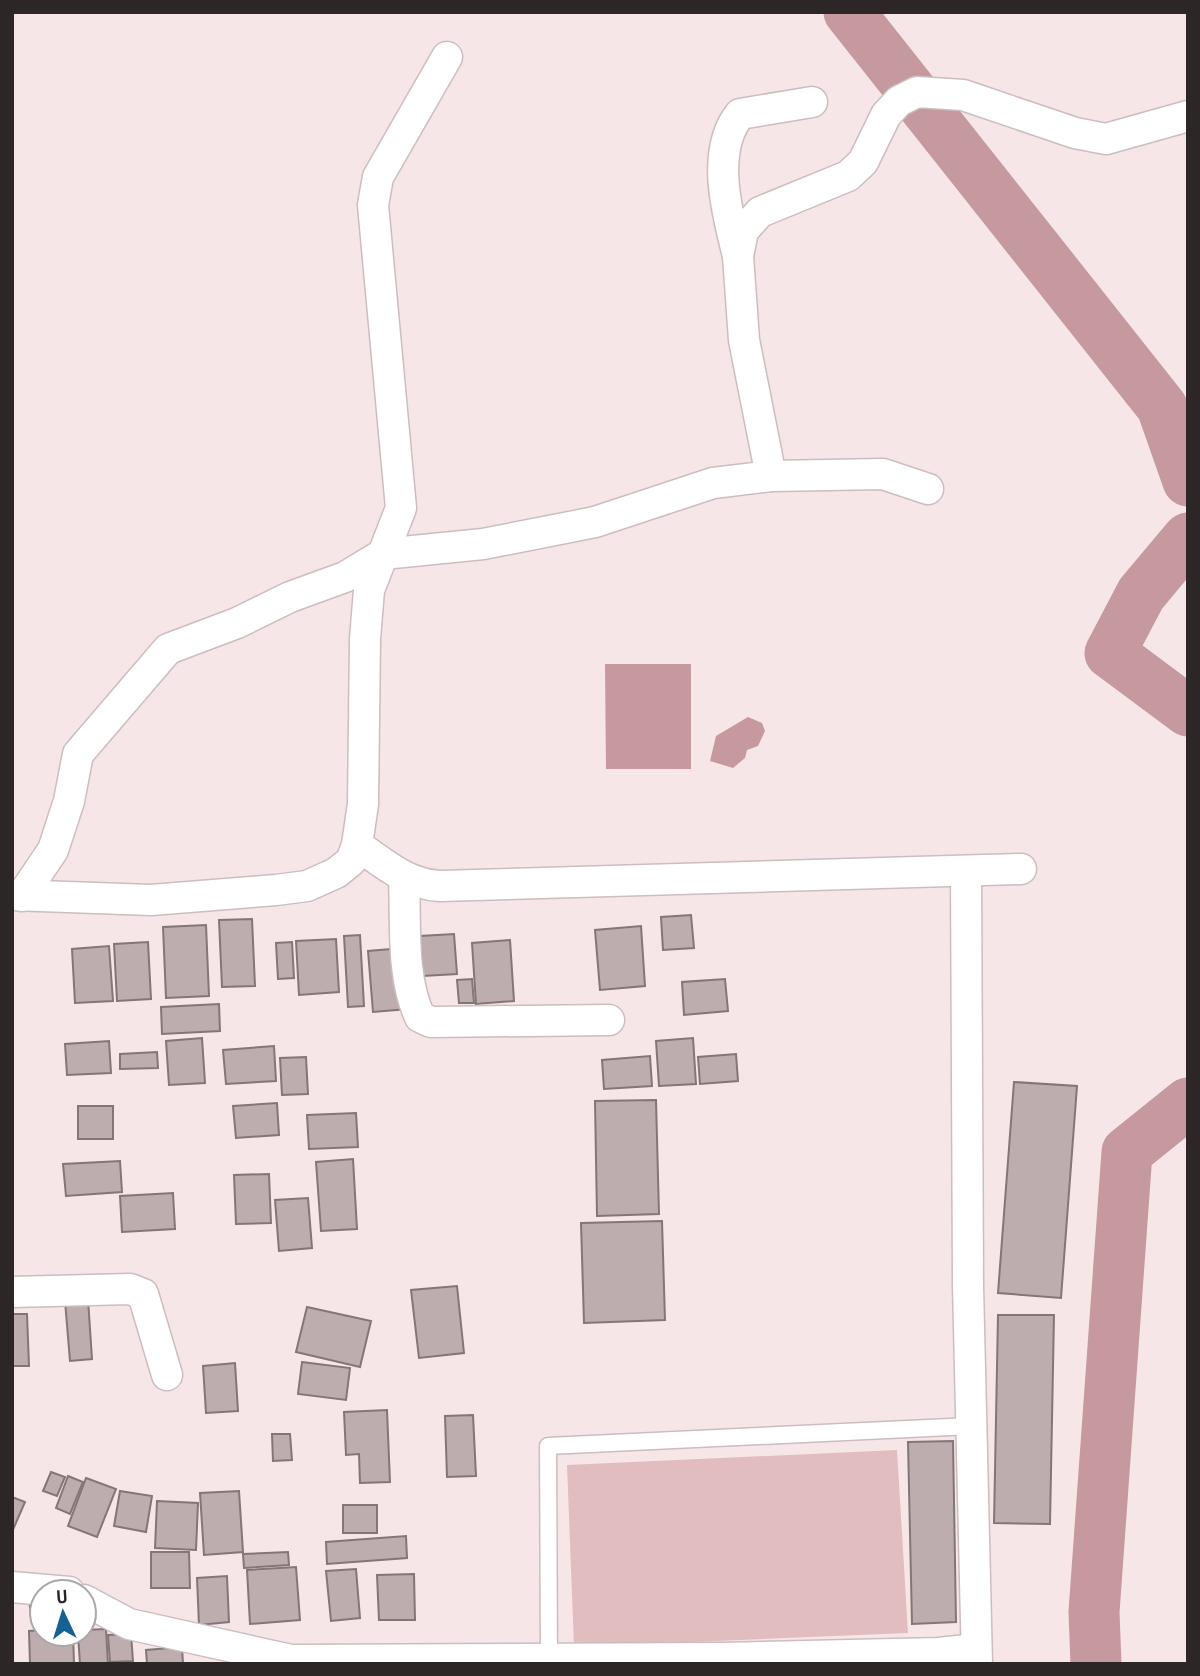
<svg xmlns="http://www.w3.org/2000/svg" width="1200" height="1676" font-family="'Archivo Narrow',sans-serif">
<rect width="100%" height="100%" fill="#f7e6e8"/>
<path fill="#e2bdc0" d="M897,1450L908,1633L574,1647L567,1465Z"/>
<g fill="#c5999e">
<path d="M605,664H691V769H606Z"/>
<path d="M748,717L762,723L765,731L758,746L747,750L745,758L733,768L710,761L716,736Z"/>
</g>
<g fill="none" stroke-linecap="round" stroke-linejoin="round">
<g stroke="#c5999e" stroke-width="51">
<path d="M849,12L1162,407L1188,481"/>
<path d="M1188,538L1141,594L1110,653L1188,711"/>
<path d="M1096,1664L1094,1612L1127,1152L1188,1103"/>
</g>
</g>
<g fill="#bdadaf" stroke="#847577" stroke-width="2">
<path d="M691,915L694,948L663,950L661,917Z"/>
<path d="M252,919L255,986L222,987L219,920Z"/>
<path d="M206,925L209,996L166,998L163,927Z"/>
<path d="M641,926L645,986L600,990L595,930Z"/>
<path d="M454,934L457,974L423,976L420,936Z"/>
<path d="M360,935L364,1006L348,1007L344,936Z"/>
<path d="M336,939L339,992L299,995L296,941Z"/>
<path d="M510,940L514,1001L476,1004L472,943Z"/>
<path d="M148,942L151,999L117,1001L114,944Z"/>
<path d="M292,942L294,978L278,979L276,943Z"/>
<path d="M109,946L113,1001L75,1003L72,949Z"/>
<path d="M403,948L408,1009L373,1012L368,951Z"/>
<path d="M472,979L474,1003H459L457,980Z"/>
<path d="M725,979L728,1011L684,1015L682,982Z"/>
<path d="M219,1004L220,1031L162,1034L161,1007Z"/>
<path d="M202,1038L205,1083L169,1085L166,1041Z"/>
<path d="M693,1038L696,1084L659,1086L656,1041Z"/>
<path d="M109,1041L111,1073L67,1075L65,1044Z"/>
<path d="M274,1046L276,1081L226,1084L223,1050Z"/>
<path d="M157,1052L158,1068L120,1069V1054Z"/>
<path d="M736,1054L738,1081L700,1084L698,1057Z"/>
<path d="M650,1056L652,1086L604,1089L602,1060Z"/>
<path d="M306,1057L308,1094L282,1095L280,1058Z"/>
<path d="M1014,1082L1077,1086L1061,1298L998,1293Z"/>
<path d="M656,1100L659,1214L597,1216L595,1101Z"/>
<path d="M277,1103L279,1135L236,1138L233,1106Z"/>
<rect x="78" y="1106" width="35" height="33"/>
<path d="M356,1113L358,1147L309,1149L307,1115Z"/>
<path d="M353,1159L357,1229L321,1231L316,1162Z"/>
<path d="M120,1161L122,1192L66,1196L63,1164Z"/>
<path d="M269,1174L271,1223L236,1224L234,1175Z"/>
<path d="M173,1193L175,1229L122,1232L120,1196Z"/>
<path d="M308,1198L312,1248L279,1251L275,1200Z"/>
<path d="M662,1221L665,1320L584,1323L581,1223Z"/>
<path d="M457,1286L464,1353L419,1358L411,1290Z"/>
<path d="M88,1299L92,1359L70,1361L65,1301Z"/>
<path d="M307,1307L371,1321L360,1367L296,1352Z"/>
<path d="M12,1314H27L29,1366H12Z"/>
<path d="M998,1315H1054L1050,1524L994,1523Z"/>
<path d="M302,1362L350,1368L346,1400L298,1394Z"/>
<path d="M235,1363L238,1411L206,1413L203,1366Z"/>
<path d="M387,1410L390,1482L360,1483L359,1454L346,1455L344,1412Z"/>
<path d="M473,1415L476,1476L447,1477L445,1416Z"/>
<path d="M272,1434H290L292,1460L273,1461Z"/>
<path d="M953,1441L956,1622L912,1624L908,1442Z"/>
<path d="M51,1472L65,1477L57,1496L43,1491Z"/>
<path d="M68,1476L83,1482L70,1514L56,1508Z"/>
<path d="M86,1478L116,1489L97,1537L68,1526Z"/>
<path d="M120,1491L152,1496L146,1532L114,1526Z"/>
<path d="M239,1491L243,1552L204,1555L200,1493Z"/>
<path d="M12,1497L25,1502L12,1532Z"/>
<path d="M157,1501L198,1503L196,1550L155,1548Z"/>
<rect x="343" y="1505" width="34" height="28"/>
<path d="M406,1536L407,1558L327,1564L326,1542Z"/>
<path d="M151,1552H189L190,1588H151Z"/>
<path d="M288,1552L289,1565L244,1568L243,1554Z"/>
<path d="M296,1567L300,1620L250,1624L247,1570Z"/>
<path d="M356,1569L360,1618L331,1621L326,1571Z"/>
<path d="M414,1574L415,1620H379L377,1575Z"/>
<path d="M227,1576L229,1622L199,1625L197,1578Z"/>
<path d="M42,1598V1622L32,1623L29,1599Z"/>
<path d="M106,1629L108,1664H80L78,1634H84V1630Z"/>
<path d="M42,1630V1634H73L74,1664H30L29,1631Z"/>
<path d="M131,1634L133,1661L110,1662L108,1635Z"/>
<path d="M182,1647L183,1664H147L146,1650Z"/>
</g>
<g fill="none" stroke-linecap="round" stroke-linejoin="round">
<g stroke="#cdbdbe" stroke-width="19">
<path id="service" d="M549,1659L548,1446L971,1426"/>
</g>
<g stroke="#cdbdbe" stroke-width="33">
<g id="minor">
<path d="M738,256C727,213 710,151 740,114L812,102"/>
<path d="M771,476L744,340L738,256L743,231L760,212L848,176L863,162L886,115L899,101L917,92L963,95L1075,133L1106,139L1188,116"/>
<path d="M357,845C385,864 406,884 440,886L1021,869"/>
<path d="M966,871L968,1285L977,1664"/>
<path d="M404,879C406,923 401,977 420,1017L431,1022L609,1020"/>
<path d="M12,895L151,900L276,890L307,886L336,873L351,861L357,845L363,804L365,639L369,590L401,508L373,205L378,177L447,57"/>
<path d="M22,896L53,850L69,801L78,754L168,649L237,623L290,597L345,577L383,554L483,544L595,522L713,483L771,476L883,474L928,489"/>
<path d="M12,1292L130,1289L143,1294L167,1375"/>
<path d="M12,1587L69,1592"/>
<path d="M84,1600L129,1624L291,1660L721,1658L939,1653L976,1649"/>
</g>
</g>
<use href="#service" stroke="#fff" stroke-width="16"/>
<use href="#minor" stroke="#fff" stroke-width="30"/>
</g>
<rect width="1200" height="1676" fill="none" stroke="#2c2627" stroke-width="28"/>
<g transform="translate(63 1613) rotate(356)"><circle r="33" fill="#ffffff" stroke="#aba8a9" stroke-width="2"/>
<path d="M0-5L12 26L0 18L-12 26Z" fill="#146295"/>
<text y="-10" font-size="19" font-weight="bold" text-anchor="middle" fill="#2c2627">U</text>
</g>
</svg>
